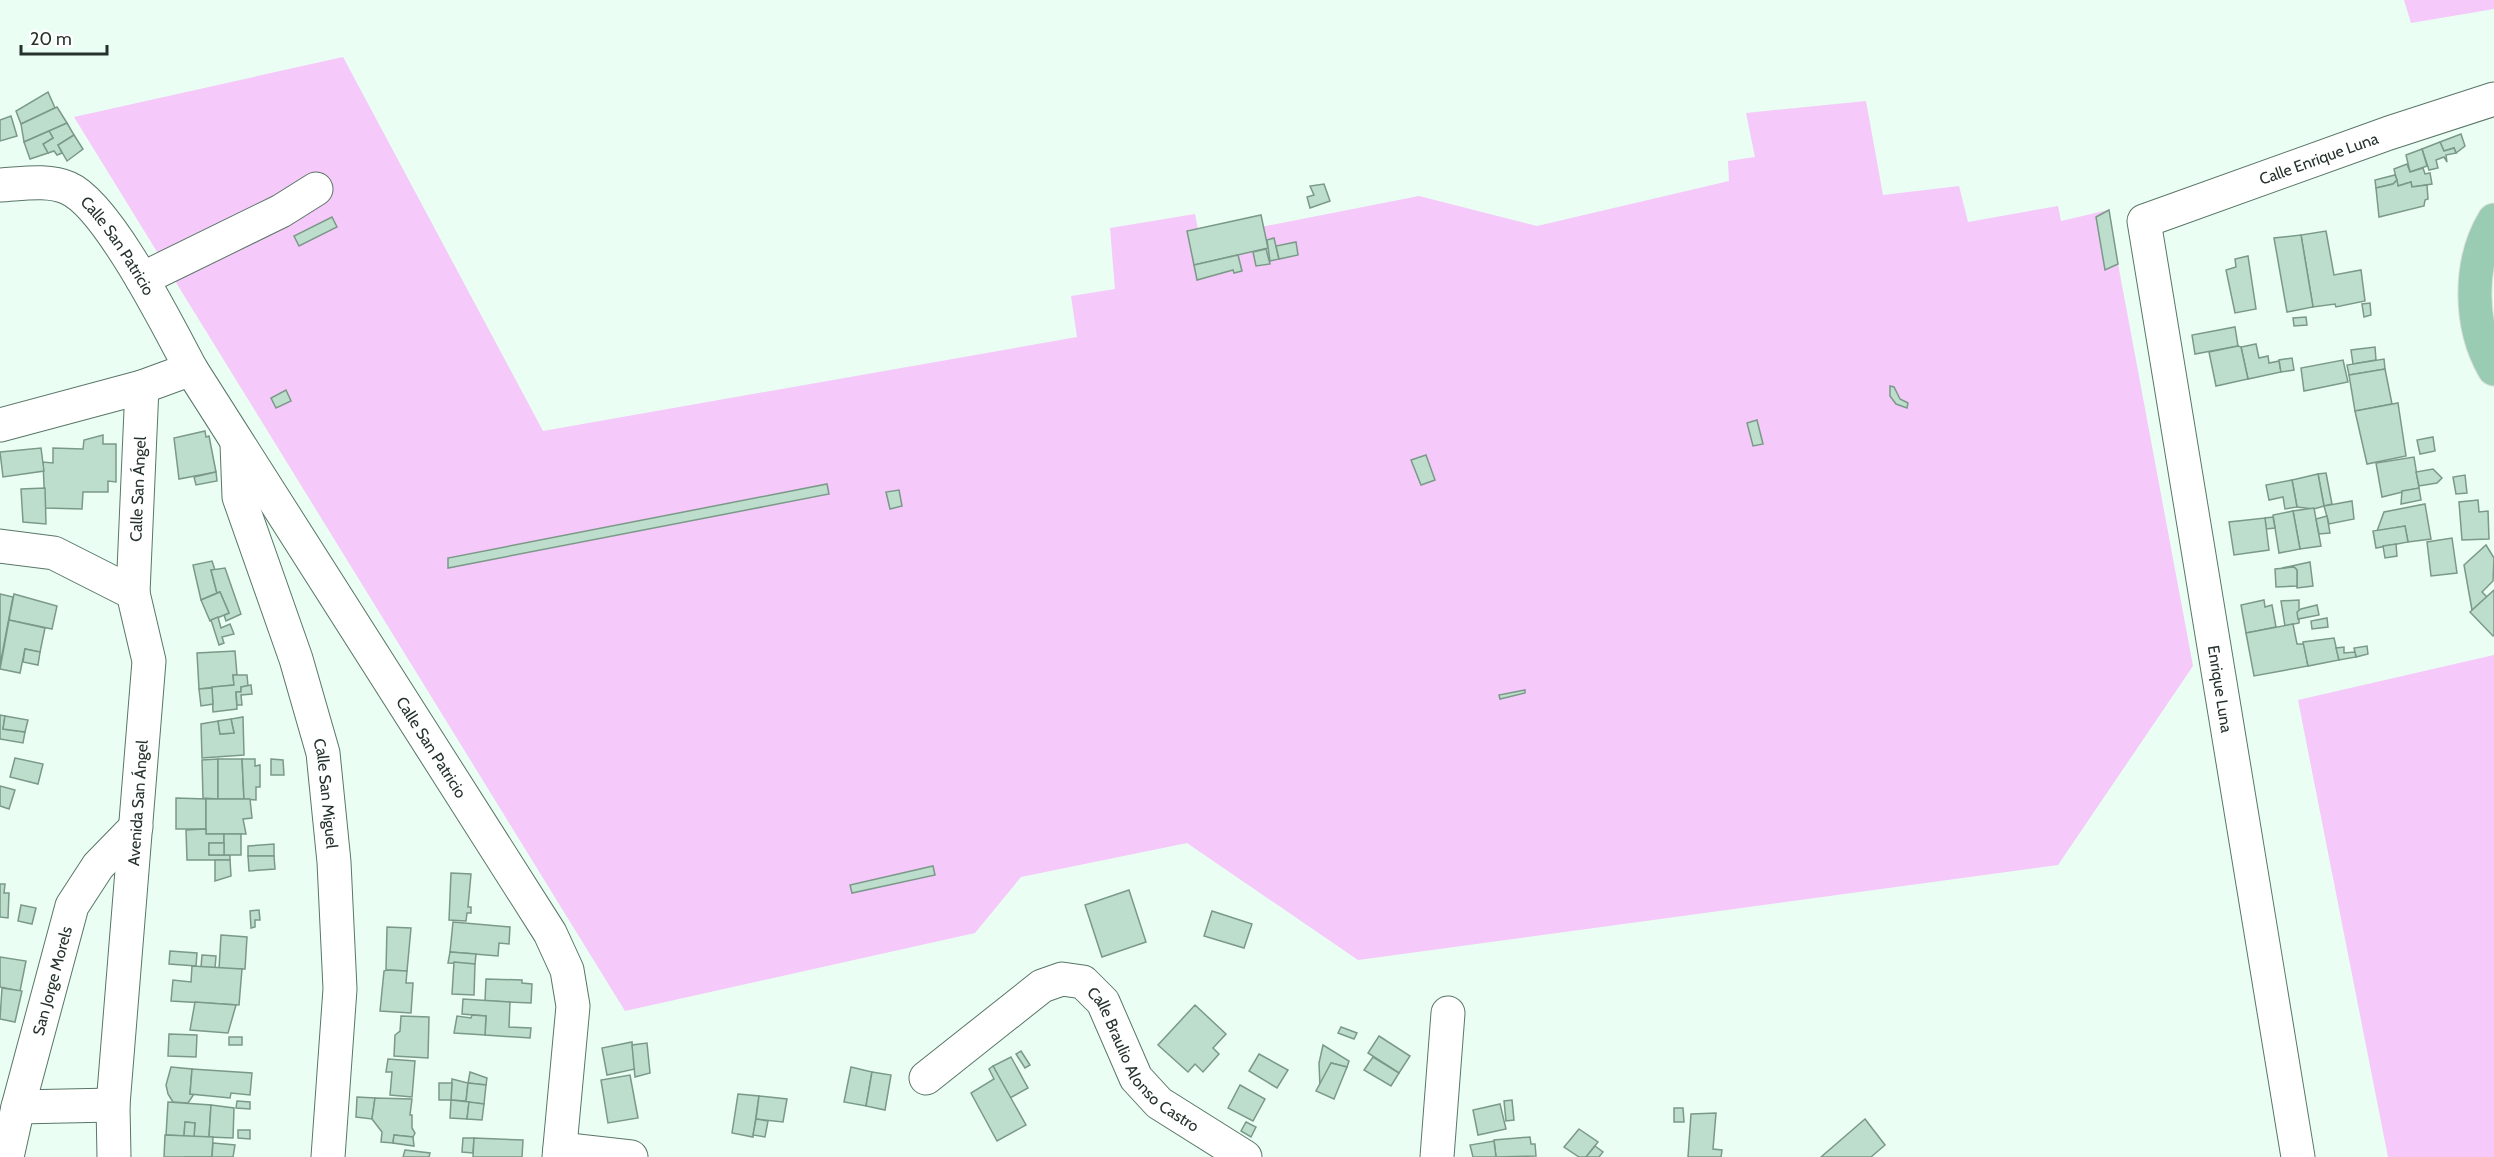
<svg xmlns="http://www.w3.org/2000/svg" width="2494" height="1157" font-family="Cabin,sans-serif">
<rect width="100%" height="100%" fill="#eafef3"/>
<g fill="#f5c9f9">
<path d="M2404,0H2494V9L2411,23Z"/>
<path d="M343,57L543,431L1077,337L1071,296L1115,289L1110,228L1195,214L1200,239L1419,196L1537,226L1729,181L1728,161L1755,157L1746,113L1866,101L1883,195L1959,186L1968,222L2058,206L2061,221L2108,210L2193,666L2058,865L1358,960L1187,843L1021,877L975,933L625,1011L74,117Z"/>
<path d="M2494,655V1157H2388L2298,700Z"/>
</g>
<g fill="#bddecc" stroke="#7b9988" stroke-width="1.5">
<path d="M48,92L55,108L21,124L16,111Z"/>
<path d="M57,107L67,123L24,142L21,124Z"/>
<path d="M11,116L17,136L0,141V120Z"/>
<path d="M67,123L74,135L58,145L62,153L57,155L54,151L48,153L43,144L53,138L49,131Z"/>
<path d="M49,131L53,138L43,144L48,153L30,159L24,142Z"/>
<path d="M2461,134L2465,146L2456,153L2454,148L2444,151L2440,142Z"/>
<path d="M74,135L83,149L67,161L58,145Z"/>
<path d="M2440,142L2444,151L2454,148L2456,153L2446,155L2447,162L2444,157L2436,160L2438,168L2429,170L2422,149Z"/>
<path d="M2422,149L2427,166L2410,172L2406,155Z"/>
<path d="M2407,164L2410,172L2423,168L2425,174L2430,173L2432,184L2412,187L2411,182L2398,186L2394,169Z"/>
<path d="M2395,175L2397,180L2393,184L2376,188L2375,180Z"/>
<path d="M2397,180L2398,186L2411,182L2412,187L2427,185L2428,199L2425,200L2424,206L2379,217L2376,188L2393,184Z"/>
<path d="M1324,184L1330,201L1310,208L1307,197L1314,195L1310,186Z"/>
<path d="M2109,210L2118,264L2105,270L2096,217Z"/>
<path d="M1261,215L1268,248L1194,265L1187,231Z"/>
<path d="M332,217L337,227L299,246L294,236Z"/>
<path d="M2326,231L2334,275L2361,270L2365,301L2336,307L2335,304L2313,307L2301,235Z"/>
<path d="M2301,235L2313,307L2287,312L2274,238Z"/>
<path d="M1274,238L1279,259L1270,261L1267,240Z"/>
<path d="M1296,242L1298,255L1279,259L1276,246Z"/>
<path d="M1266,249L1270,264L1256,266L1253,252Z"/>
<path d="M1238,255L1242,271L1234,273L1233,270L1197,280L1194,265Z"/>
<path d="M2248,256L2256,309L2235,313L2226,270L2236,267L2235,259Z"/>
<path d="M2370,303L2371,315L2364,317L2362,304Z"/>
<path d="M2306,317L2307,325L2294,326L2293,318Z"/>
<path d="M2235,327L2238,346L2195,354L2192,335Z"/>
<path d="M2256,344L2259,358L2268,356L2269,363L2279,361L2281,372L2248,379L2241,347Z"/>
<path d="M2238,346L2241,347L2248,379L2216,386L2209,352Z"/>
<path d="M2375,347L2376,360L2353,364L2351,350Z"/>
<path d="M2292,358L2294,370L2281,372L2279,360Z"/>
<path d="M2384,359L2385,369L2349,375L2347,365Z"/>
<path d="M2343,360L2348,382L2304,391L2301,368Z"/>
<path d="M2385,369L2392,404L2355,411L2349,375Z"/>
<path d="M1890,386L1894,387L1900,399L1908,403L1907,408L1896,404L1890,396Z"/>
<path d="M286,390L291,401L276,408L271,398Z"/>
<path d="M2398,403L2406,456L2367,464L2355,411Z"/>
<path d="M1757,420L1763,444L1753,446L1747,423Z"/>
<path d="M205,431L206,437L209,436L216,472L179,479L174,438Z"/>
<path d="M103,435V444H116V482L108,481V492H83L82,509L45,508L43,462L53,463V448L83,449L84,440Z"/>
<path d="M2433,437L2435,451L2420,454L2417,440Z"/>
<path d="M41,448L44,471L3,477L0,452Z"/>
<path d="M1426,455L1435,480L1421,485L1411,460Z"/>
<path d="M2414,457L2419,488L2382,497L2376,463Z"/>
<path d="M2433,469L2442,478L2437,483L2419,486L2416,472Z"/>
<path d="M216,472L217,481L196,485L194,477Z"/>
<path d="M2326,473L2332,504L2324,506L2318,474Z"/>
<path d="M2318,474L2324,506L2314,509L2297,507L2292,480Z"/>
<path d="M2465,475L2467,493L2456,494L2453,477Z"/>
<path d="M2292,480L2297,507L2285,509L2283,497L2269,500L2266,485Z"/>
<path d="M827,484L829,494L448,568V558Z"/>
<path d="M45,488L46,524L23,522L21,489Z"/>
<path d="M2419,488L2421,500L2401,504L2402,491Z"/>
<path d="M899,490L902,506L890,509L886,492Z"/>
<path d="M2478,500L2479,512L2488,511L2489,539L2462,540L2459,502Z"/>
<path d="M2352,501L2354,519L2329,524L2324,506Z"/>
<path d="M2425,504L2431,539L2408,542L2405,526L2377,531L2384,512Z"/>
<path d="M2314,508L2321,546L2300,549L2293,511Z"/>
<path d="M2293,511L2300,549L2279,553L2273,515Z"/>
<path d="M2327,516L2330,533L2319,534L2316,519Z"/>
<path d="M2273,517L2275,528L2266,529L2265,518Z"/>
<path d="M2265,518L2269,550L2234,555L2229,522Z"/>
<path d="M2405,526L2408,542L2376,548L2373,531Z"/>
<path d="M2452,538L2457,573L2431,576L2427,542Z"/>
<path d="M2396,544L2397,556L2385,558L2383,546Z"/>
<path d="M2486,545L2494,558L2493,581L2482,592L2487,597L2472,610L2464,565Z"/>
<path d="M212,561L215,570H211L217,593L201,600L193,565Z"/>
<path d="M2310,562L2313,586L2297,588V570L2294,567L2282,568Z"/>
<path d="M2294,567L2297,570V586L2276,587L2275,569Z"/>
<path d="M225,568L241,614L226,621L224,615L229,613L220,592L217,593L211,570Z"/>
<path d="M2494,590V635L2493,636L2470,612Z"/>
<path d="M220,592L229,613L210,621L201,600Z"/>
<path d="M0,594L13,597L0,665Z"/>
<path d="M14,594L57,606L52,629L9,620Z"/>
<path d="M2264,600L2265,607L2272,605L2276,627L2246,633L2241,605Z"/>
<path d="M2299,600V623L2285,626L2281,601Z"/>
<path d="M2317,605L2319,615L2298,619L2297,612L2301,609Z"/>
<path d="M218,617L221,628L230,624L234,634L222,637L224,643L219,645L211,620Z"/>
<path d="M2327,618L2328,627L2312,629L2311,621Z"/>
<path d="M9,620L45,628L40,652L25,649L20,673L0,669Z"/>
<path d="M2293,624L2297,644H2304L2308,666L2254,676L2246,633Z"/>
<path d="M2334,638L2339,660L2308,666L2303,642Z"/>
<path d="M2367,646L2368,654L2356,657L2354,648Z"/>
<path d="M2344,647V653L2355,652L2356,657L2339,660L2336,648Z"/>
<path d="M25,649L40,652L38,665L23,662Z"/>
<path d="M235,651L237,675H233L234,685L199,689L197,653Z"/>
<path d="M233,675H247L248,686L241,687V692H236L237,709L213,712L212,687L234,685Z"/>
<path d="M251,685L252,694L241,695L242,705H237L236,692H241V687Z"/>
<path d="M212,688L213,704L201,706L199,689Z"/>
<path d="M1525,690V693L1500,699L1499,695Z"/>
<path d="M0,715L5,716L3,729L25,732L23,743L0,739Z"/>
<path d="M5,716L28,720L25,732L3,729Z"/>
<path d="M243,717L244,755L202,758L201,724L218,721L220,734L234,733L231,719Z"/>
<path d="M231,719L234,733L220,734L218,721Z"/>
<path d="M15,758L43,764L38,784L10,777Z"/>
<path d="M218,759V799L203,798L202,760Z"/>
<path d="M218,759H242L244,799H218Z"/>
<path d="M242,759H255V766L260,765V787H256V800L244,799Z"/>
<path d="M271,759L283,760L284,775H271Z"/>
<path d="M0,786L15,790L9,809L0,806Z"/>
<path d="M176,798L206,799V829H176Z"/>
<path d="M206,799H250L252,818L243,819L246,834H206Z"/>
<path d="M206,829V834H224V843H209V855H230V860H187L186,830Z"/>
<rect x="224" y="834" width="17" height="21"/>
<rect x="209" y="843" width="15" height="12"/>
<path d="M274,844V856H248V846Z"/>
<path d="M248,856H274L275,869L249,871Z"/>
<path d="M215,860H230L231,876L215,881Z"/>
<path d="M933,866L935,875L852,893L850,885Z"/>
<path d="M451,873L471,874L468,907H471V913H467L466,921L449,920Z"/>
<path d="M0,884H5L4,893H9L8,918L0,917Z"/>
<path d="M1129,890L1146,942L1102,957L1085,905Z"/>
<path d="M21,905L36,908L32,924L18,921Z"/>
<path d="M259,910L260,920H255V927L251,928L250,911Z"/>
<path d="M1212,911L1252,924L1244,948L1204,936Z"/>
<path d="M453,922L510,927L509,944L499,943L498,956L450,952Z"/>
<path d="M387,927L411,928L407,971L386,970Z"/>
<path d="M221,935L247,937L245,969H219Z"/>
<path d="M170,951L197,953L196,966L169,964Z"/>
<path d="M450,952L476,954L475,964L448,963Z"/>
<path d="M202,955L216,956L215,968L201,967Z"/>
<path d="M0,957L26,961L20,991L0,987Z"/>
<path d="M454,962L475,964L474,995L452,994Z"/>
<path d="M192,966L242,969L239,1005L171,1001L173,980L191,982Z"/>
<path d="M387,970L407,971L406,983H413L411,1013L380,1011L384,971Z"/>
<path d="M486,979L522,980V983L532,984L531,1003L485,1001Z"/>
<path d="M2,988L22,991L15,1022L0,1019Z"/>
<path d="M463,999L510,1002L509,1027L531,1028L530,1038L485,1035L486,1016L462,1014Z"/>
<path d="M195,1002L236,1005L228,1033L190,1030Z"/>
<path d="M1195,1005L1226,1034L1213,1048L1219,1054L1203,1072L1195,1064L1188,1072L1158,1045Z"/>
<path d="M472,1015L486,1016L485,1035L454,1033L457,1016L471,1018Z"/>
<path d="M401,1016L429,1017L428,1058L394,1056L395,1035L400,1031Z"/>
<path d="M1341,1027L1357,1033L1354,1039L1338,1033Z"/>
<path d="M169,1034L197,1035L196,1057L168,1056Z"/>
<path d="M1379,1036L1410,1056L1399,1073L1368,1053Z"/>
<rect x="229" y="1037" width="13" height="8"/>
<path d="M632,1042L635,1069L607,1075L602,1048Z"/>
<path d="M647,1043L650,1073L635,1077L632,1045Z"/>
<path d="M1323,1045L1349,1061L1347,1067L1331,1063L1320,1087L1319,1063Z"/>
<path d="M1021,1051L1030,1065L1025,1068L1016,1054Z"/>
<path d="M1259,1054L1288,1070L1277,1088L1249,1071Z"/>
<path d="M1011,1057L1028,1088L1010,1098L993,1066Z"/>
<path d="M1373,1057L1399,1073L1391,1086L1364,1070Z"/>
<path d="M388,1059L415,1061L412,1097L390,1095L392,1072H386Z"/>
<path d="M1331,1063L1347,1067L1334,1099L1316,1091Z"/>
<path d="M993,1066L1026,1125L997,1141L971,1093L994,1079L989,1069Z"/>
<path d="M171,1067L192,1069L190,1094H194L188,1103L173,1102L168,1094L166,1085Z"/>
<path d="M851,1067L872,1072L866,1106L844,1102Z"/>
<path d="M192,1069L252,1073L250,1095L231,1093L230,1098L190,1094Z"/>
<path d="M470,1072L487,1078L486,1085L468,1083Z"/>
<path d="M872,1072L891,1075L885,1110L866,1106Z"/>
<path d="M630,1075L638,1118L608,1123L601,1080Z"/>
<path d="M452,1079L468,1083L466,1101L451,1100Z"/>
<path d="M439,1083H452L451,1100H439Z"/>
<path d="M468,1083L486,1085L484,1104L466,1102Z"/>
<path d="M1240,1085L1265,1099L1253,1121L1228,1108Z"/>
<path d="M738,1094L759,1096L753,1137L732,1133Z"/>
<path d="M759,1096L787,1099L783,1122L756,1119Z"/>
<path d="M357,1097L375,1098L372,1119L356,1117Z"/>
<path d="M375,1098L412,1099L410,1115H412V1128L415,1133L413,1137L394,1135L393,1143L381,1142L382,1132L372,1119Z"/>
<path d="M451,1100L469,1102L467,1119L450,1118Z"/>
<path d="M1512,1100L1514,1120L1506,1121L1504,1101Z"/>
<path d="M237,1101L250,1102V1109L236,1108Z"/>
<path d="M168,1102L211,1105L209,1137H194L195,1123L185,1122L184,1136L166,1135Z"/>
<path d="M469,1102L484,1104L482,1120L467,1119Z"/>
<path d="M1500,1104L1506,1129L1478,1135L1473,1110Z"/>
<path d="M211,1105L234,1108L233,1138L209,1137Z"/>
<path d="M1674,1108H1683L1684,1122H1674Z"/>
<path d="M1716,1113L1713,1149L1722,1150L1721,1157H1688L1691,1114Z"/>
<path d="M756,1119L768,1121L765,1137L753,1135Z"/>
<path d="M1865,1119L1885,1145L1871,1157H1821Z"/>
<path d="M185,1122L195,1123L194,1137L184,1136Z"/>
<path d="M1246,1122L1256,1127L1251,1137L1241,1131Z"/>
<path d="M1579,1129L1598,1142L1586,1157H1579L1564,1147Z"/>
<path d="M238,1130H250V1139L238,1138Z"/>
<path d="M165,1135L213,1137L212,1157H164Z"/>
<path d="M394,1135L413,1137L414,1146L393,1143Z"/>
<path d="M1530,1137L1531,1144H1535L1536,1156L1496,1157L1494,1140Z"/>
<path d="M463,1138H474L473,1153L462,1152Z"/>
<path d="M474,1138L523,1140L522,1157H473Z"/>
<path d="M1494,1141L1496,1157H1473L1470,1145Z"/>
<path d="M213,1143L235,1145L233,1157H184H212Z"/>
<path d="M1595,1146L1603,1152L1599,1157H1586Z"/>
<path d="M405,1150L430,1153L429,1157H403Z"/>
</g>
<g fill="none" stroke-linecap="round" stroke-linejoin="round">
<g stroke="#597667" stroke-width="35">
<g id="minor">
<path id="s1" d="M0,185C21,184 48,179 68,188C108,205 169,328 191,369L550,933L567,970L573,1006L559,1157"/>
<path d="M142,279L281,211L316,189"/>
<path d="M0,425L142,387L191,369"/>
<path id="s2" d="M237,444L239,497L296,659L323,753L334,862L340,989L328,1157"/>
<path d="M0,546L54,553L133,593L149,661L113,1105L114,1157"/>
<path id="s3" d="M133,593L142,387"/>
<path id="s4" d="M926,1078L1042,986L1062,979L1083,982L1103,1002L1136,1078L1159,1103L1245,1157"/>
<path d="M18,1107L113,1105"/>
<path d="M560,1149L631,1157"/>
<path id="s5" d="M7,1157L18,1107L72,906L98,866L136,827"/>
<path d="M1437,1157L1448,1013"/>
<path id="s6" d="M2298,1157L2144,221L2389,133L2494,99"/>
</g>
</g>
<g stroke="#dcdedd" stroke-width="35">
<path id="major" d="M2494,220C2468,263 2469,326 2494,369"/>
</g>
<use href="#minor" stroke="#fff" stroke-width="33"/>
<use href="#major" stroke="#9accb3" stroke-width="33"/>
</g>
<g text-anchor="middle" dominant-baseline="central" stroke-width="4.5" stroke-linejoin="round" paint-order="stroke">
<g font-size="16" fill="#26332c" stroke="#fff">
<text stroke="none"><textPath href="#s6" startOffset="1134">Calle Enrique Luna</textPath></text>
<text stroke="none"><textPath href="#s1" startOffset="146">Calle San Patricio</textPath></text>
<text stroke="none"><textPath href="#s3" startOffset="104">Calle San Ángel</textPath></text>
<text transform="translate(2220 689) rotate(81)">Enrique Luna</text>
<text stroke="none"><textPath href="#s1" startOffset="738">Calle San Patricio</textPath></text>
<text stroke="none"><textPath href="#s2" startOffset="363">Calle San Miguel</textPath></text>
<text transform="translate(138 803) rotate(-86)">Avenida San Ángel</text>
<text stroke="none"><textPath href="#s5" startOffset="182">San Jorge Morels</textPath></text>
<text stroke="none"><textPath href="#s4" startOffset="291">Calle Braulio Alonso Castro</textPath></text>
</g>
</g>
<path d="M21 45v9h86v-9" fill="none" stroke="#26332c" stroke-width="3"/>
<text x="30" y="45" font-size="18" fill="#26332c" stroke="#ffffff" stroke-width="4.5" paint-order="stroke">20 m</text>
</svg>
